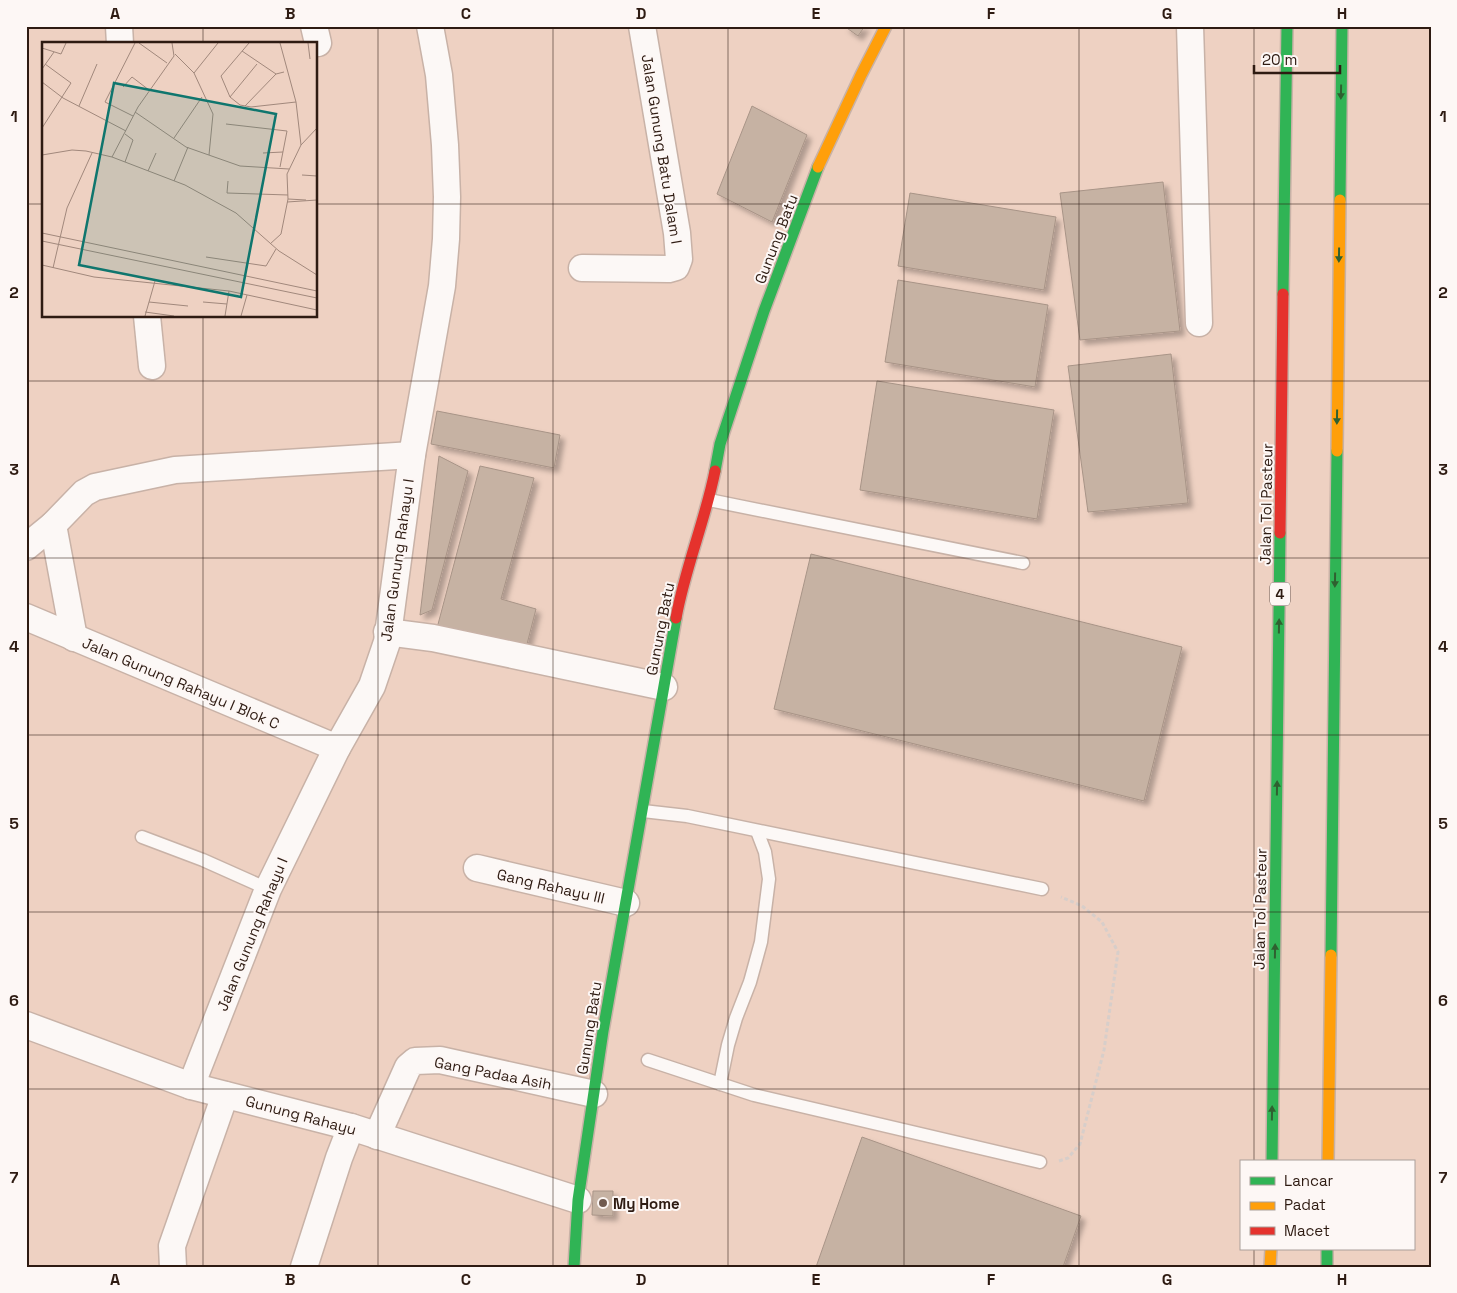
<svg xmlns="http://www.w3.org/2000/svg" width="1457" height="1293" font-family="'Space Grotesk',sans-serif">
<defs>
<filter id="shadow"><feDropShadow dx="4.5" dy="4.5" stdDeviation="2.5" flood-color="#0004"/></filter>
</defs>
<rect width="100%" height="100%" fill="#eed1c2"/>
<g fill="#c6b2a3" stroke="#a89487" filter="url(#shadow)">
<path d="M844,26H865L858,36Z"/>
<path d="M752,106L807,135L772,222L717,194Z"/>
<path d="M1163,182L1180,331L1080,340L1060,193Z"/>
<path d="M910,193L1056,217L1044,290L898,266Z"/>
<path d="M898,280L1048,305L1035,387L885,362Z"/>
<path d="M1171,354L1188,503L1088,512L1068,366Z"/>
<path d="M877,381L1054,410L1037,519L860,490Z"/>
<path d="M437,411L560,435L554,468L431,444Z"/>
<path d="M439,456L468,471L432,610L420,615Z"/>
<path d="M480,466L534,478L501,599L536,609L525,652L437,628Z"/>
<path d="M811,554L1182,647L1144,801L774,709Z"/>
<path d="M862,1137L1081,1216L1063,1267H816Z"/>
<path d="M593,1191H613V1216L592,1215Z"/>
</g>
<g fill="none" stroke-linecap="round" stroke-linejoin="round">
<g stroke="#c8b2a7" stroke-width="15">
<g id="lane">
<path d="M709,500L1023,563"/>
<path d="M643,811L687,816L1042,889"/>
<path d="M142,837L203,860L268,889"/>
<path d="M648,1060L754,1095L1040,1162"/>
<path d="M720,1084L728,1045L736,1018L750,982L761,942L769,879L765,852L757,831"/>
</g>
</g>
<g stroke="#c8b2a7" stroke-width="29">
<g id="street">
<path d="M119,26L120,44"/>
<path d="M314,26L318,43"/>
<path d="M1190,26L1199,323"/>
<path d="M582,268L669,269L676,267L679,259L677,233L642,26"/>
<path d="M147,316L152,366"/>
<path d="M53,525L74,638"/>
<path d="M26,547L53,525L84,493L95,487L175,470L412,455"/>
<path d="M26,617L337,748"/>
<path d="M387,632L433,638L664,687"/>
<path d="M477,868L626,903"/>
<path d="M26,1025L191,1086L351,1127L578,1200"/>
<path d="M191,1086L268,889L337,748L372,686L387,642L412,455L442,286L446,239L447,197L445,145L439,75L430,26"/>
<path d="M377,1136L408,1067L415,1061L440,1060L594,1094"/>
<path d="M173,1267L172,1246L225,1095"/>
<path d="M304,1267L339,1158L351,1127"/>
</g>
</g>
<g stroke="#c8b2a7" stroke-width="14">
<g id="fast">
<path d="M1340,200L1342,26"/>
<path d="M1283,294L1287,26"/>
<path d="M715,471L720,444L764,311L818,167"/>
<path d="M1331,955L1337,451"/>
<path d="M1272,1162L1280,533"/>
<path d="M1327,1249V1267"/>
<path d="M574,1267L578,1200L603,1031L676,618"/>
</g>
</g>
<g stroke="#c8b2a7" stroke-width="14">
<g id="slow">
<path d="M818,167L861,75L886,26"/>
<path d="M1337,451L1340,200"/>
<path d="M1328,1162L1331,955"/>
<path d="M1270,1267L1271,1249"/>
</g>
</g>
<g stroke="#c8b2a7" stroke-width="14">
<g id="jam">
<path d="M1280,533L1283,294"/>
<path d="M676,618C685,568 705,521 715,471"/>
</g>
</g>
<path stroke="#d7ceca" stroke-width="3" stroke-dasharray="4 2.5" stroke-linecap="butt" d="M1059,1161L1068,1158L1080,1144L1104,1050L1118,952L1102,922L1082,906L1061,897"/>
<use href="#lane" stroke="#fcf8f6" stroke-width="12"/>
<use href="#street" stroke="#fcf8f6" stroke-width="26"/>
<use href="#fast" stroke="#30b455" stroke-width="11"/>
<use href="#slow" stroke="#ff9f0a" stroke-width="11"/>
<use href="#jam" stroke="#e5322d" stroke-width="11"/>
</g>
<defs><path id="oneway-solid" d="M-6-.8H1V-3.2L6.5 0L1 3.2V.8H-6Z" transform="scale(1.25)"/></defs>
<g fill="#2f6030">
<use href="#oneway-solid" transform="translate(1341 92) rotate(91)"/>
<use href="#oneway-solid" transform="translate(1339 255) rotate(91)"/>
<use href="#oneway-solid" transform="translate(1337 417) rotate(91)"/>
<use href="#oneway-solid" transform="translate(1335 580) rotate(91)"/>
<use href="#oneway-solid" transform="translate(1279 626) rotate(-89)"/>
<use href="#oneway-solid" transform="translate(1277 788) rotate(-89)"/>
<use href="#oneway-solid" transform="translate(1275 951) rotate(-89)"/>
<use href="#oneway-solid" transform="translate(1272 1113) rotate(-89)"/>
</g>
<path fill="none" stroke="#2e1b12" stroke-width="1" stroke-opacity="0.55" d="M203,26V44M378,26V1267M553,26V1267M728,26V1267M904,26V1267M1079,26V1267M1254,26V1162M26,204H44M316,204H1431M203,316V1267M26,381H1431M26,558H1431M26,735H1431M26,912H1431M26,1089H1431M1254,1249V1267"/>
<circle fill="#715b50" stroke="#fdf7f5" stroke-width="2" cx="603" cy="1203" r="5"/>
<g text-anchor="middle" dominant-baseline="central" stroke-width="4" stroke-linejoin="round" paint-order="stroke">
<rect fill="#fdf7f5" stroke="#6c5d56" stroke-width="1" x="1270" y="582.5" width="20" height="23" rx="4"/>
<g font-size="14" font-weight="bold" fill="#2e1b12">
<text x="1280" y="594">4</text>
</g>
<g font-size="15" fill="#2e1b12" stroke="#fdf7f5">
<text transform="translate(662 149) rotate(81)">Jalan Gunung Batu Dalam I</text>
<text transform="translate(776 239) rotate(-69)">Gunung Batu</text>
<text transform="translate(1266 504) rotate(-89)">Jalan Tol Pasteur</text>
<text transform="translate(397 560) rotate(-82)">Jalan Gunung Rahayu I</text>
<text transform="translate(660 629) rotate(-79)">Gunung Batu</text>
<text transform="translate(181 683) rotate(23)">Jalan Gunung Rahayu I Blok C</text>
<text transform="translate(551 886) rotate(13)">Gang Rahayu III</text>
<text transform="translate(1260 909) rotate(-89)">Jalan Tol Pasteur</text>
<text transform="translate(252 934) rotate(-68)">Jalan Gunung Rahayu I</text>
<text transform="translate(589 1028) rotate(-81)">Gunung Batu</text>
<text transform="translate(493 1073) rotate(11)">Gang Padaa Asih</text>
<text transform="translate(301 1115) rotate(15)">Gunung Rahayu</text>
</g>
<g font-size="15" font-weight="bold" fill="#2e1b12" stroke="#fdf7f5" text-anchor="start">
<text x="613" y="1203">My Home</text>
</g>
</g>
<g transform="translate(42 42)">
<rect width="275" height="275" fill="#eed1c2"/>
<path fill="none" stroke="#a1887c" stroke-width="1" d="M97,1L125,21M207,1L179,34L188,55L198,63L209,65L254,60M266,1L268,17M0,6L19,12L24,1M200,9L234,32M133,12L152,31L171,72L167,113M0,27L12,10M152,31L176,1M0,40L21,56L84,89M81,45L90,35L107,48M188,55L215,22M37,64L55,22M203,64L234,32L242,30M93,70L144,105L198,124L247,127M91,74L63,60L93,1M184,82L245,89L238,125M0,86L29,41L3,22M83,92L91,98L83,120M132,96L160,55M259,103L275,86M221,111L241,110M0,113L30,108L44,109L70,115L143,143L194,171L237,209L275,233M70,115L96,65L132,14L130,1M106,129L114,111M260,133L275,134M132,139L146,105M186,139L185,151L246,153M246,157L264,158M245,160L275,158M0,191L275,249M0,199L275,256M228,202L239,192L246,157L245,132L259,103L254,60L238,1M164,215L224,224L234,207M0,223L52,235L187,249L275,268M11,226L25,166L50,111M107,260L146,264M161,260L185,262M103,270L132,274M103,274L113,239M183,274L187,249M199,274L205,253"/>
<path fill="#0f766e" fill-opacity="0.15" stroke="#0f766e" stroke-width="2.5" d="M72,41L234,72L199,255L37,223Z"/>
<rect width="275" height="275" fill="none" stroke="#2e1b12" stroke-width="2.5"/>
</g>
<rect width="1457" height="1293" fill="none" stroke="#fdf7f5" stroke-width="55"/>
<rect x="1240" y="1160" width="175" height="90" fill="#fdf7f5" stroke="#aa9f9a"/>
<rect x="1250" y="1177" width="25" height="8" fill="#30b455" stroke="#aa9f9a"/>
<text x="1284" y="1186" font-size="15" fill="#2e1b12">Lancar</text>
<rect x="1250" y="1202" width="25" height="8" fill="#ff9f0a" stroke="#aa9f9a"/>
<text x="1284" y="1210" font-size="15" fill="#2e1b12">Padat</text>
<rect x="1250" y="1227" width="25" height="8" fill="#e5322d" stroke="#aa9f9a"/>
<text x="1284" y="1236" font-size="15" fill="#2e1b12">Macet</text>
<path d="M1254 65v8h86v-8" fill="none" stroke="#2e1b12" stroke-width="2.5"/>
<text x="1262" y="65" font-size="15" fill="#2e1b12" stroke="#fdf7f5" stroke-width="4" paint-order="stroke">20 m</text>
<rect x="28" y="28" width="1402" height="1238" fill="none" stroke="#2e1b12" stroke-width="2"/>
<g font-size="16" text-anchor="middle" font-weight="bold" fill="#2e1b12">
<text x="115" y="19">A</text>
<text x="290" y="19">B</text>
<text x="466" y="19">C</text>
<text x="641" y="19">D</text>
<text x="816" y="19">E</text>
<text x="991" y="19">F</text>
<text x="1167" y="19">G</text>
<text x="1342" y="19">H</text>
<text x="14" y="122">1</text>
<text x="1443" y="122">1</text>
<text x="14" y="298">2</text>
<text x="1443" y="298">2</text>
<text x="14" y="475">3</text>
<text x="1443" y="475">3</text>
<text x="14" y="652">4</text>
<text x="1443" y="652">4</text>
<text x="14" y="829">5</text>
<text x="1443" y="829">5</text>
<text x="14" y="1006">6</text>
<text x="1443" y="1006">6</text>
<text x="14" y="1183">7</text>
<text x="1443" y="1183">7</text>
<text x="115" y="1285">A</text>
<text x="290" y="1285">B</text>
<text x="466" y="1285">C</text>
<text x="641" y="1285">D</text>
<text x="816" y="1285">E</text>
<text x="991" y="1285">F</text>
<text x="1167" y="1285">G</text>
<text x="1342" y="1285">H</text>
</g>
</svg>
